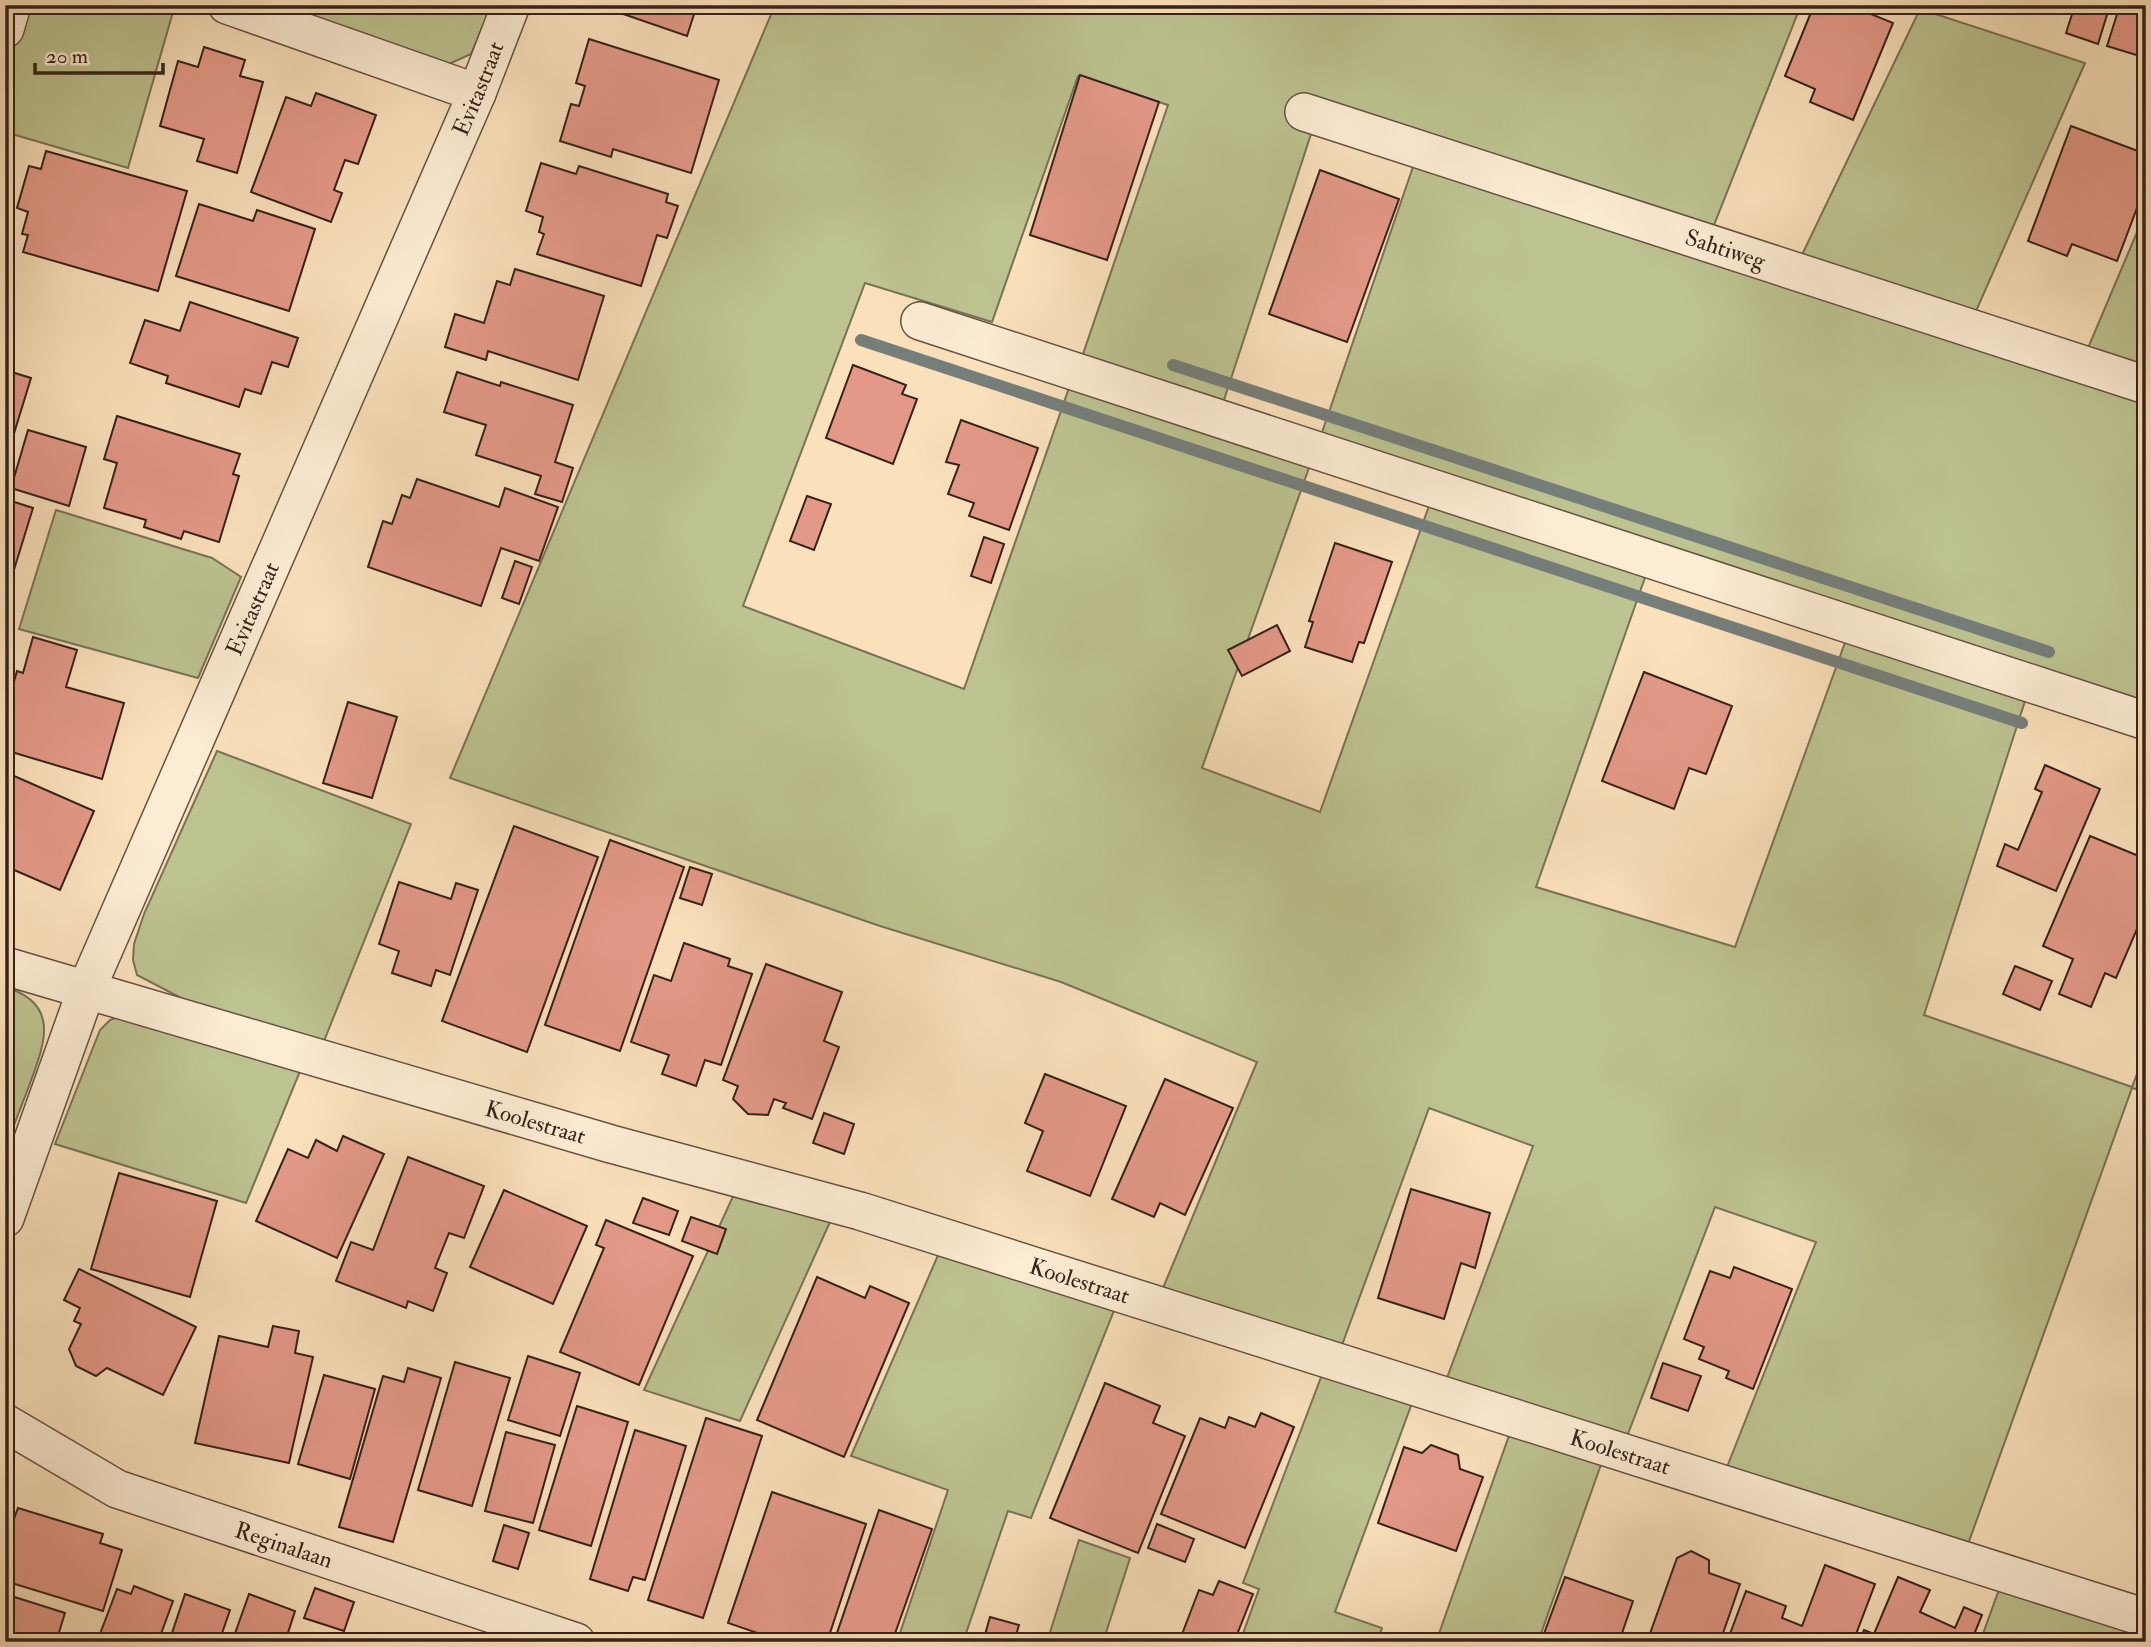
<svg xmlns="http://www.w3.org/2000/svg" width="2151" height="1647" font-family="'IM FELL Double Pica',serif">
<rect width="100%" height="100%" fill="#fae1bc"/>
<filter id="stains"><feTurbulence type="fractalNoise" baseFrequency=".00286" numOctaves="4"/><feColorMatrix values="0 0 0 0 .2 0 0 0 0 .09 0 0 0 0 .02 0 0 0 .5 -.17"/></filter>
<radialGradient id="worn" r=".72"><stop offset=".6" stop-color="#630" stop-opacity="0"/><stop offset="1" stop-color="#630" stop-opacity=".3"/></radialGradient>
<g fill="#bdc391" stroke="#797256" stroke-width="2">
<path d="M22,5H175L128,168L5,132V62Z"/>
<path d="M261,5H493L471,54L447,65Z"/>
<path d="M775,5H1801L1712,230L1313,128L1222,406L1082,357L1168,105L1078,76L992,322L865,283L743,606L964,689L1070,385L1310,465L1202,768L1320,812L1430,503L1647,572L1536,887L1735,947L1847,637L2026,698L1924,1015L2132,1087L2146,1050V1092L2132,1088L1967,1547L1725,1472L1816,1242L1715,1207L1626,1439L1447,1378L1533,1146L1429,1108L1342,1345L1163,1288L1257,1062L1061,982L880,926L450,778Z"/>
<path d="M1920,9L2085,63L1973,318L1799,261Z"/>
<path d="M1415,161L2146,398V689L2140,706L1318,444Z"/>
<path d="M2146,211V374L2085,355Z"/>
<path d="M56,510L212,558L241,577L198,678L19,629Z"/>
<path d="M217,751L411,824L324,1041L185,1000L137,975L133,960L134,944L144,914Z"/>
<path d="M5,987C62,1004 44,1045 29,1086C21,1107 13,1128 5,1148Z"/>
<path d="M123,1015L303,1064L246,1203L55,1144L100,1030L110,1020Z"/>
<path d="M735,1192L830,1222L740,1421L644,1390Z"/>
<path d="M942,1246L1117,1303L1031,1518L1008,1511L963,1642H897L948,1490L851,1456Z"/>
<path d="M1323,1372L1412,1403L1335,1612L1382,1628L1377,1642H1240L1259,1589L1243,1583Z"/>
<path d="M1511,1430L1603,1459L1538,1642H1436Z"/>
<path d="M1079,1540L1130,1558L1103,1642H1047Z"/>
<path d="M2001,1584L2146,1632V1642H1980Z"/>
</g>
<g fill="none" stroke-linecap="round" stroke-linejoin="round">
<g stroke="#767e7a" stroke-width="12">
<path d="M861,340L2022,723"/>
<path d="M1173,365L2049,652"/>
</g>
</g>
<g fill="#e49988" stroke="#35221a" stroke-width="2">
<path d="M597,5H697L687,36Z"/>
<path d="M1814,5H1849L1893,23L1853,120L1810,102L1815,89L1785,76Z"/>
<path d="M2075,5H2110L2098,44L2066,33Z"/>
<path d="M2120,5H2146V58L2107,46Z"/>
<path d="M589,39L719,80L691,173L613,149L611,157L560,141L571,104L579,106L585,86L576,83Z"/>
<path d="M204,47L245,60L240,76L263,82L237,173L197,161L204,139L160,126L178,61L198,67Z"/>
<path d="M1080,75L1159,102L1107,260L1030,235Z"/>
<path d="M316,93L376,115L358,164L345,160L334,190L342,193L331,222L251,192L286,97L311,106Z"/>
<path d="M2071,126L2146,154V184L2117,261L2072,244L2067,256L2028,241Z"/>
<path d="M46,151L187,191L158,291L23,252L28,235L22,234L28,212L17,208L29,166L41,169Z"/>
<path d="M541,163L576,174L579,166L668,194L666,202L678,206L667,238L657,235L641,286L537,254L544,234L539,232L543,217L526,211Z"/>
<path d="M1320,170L1399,199L1347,342L1269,314Z"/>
<path d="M199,204L253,221L257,210L315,229L289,311L176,276Z"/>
<path d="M515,269L604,296L578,380L488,351L486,360L445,347L455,314L484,323L497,281L510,285Z"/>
<path d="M190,302L298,338L288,367L272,362L261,394L245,389L239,407L166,383L168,376L130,363L145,320L180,331Z"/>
<path d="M853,365L906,385L902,394L917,399L893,464L826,438Z"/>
<path d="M5,370L31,378L12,440L5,438Z"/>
<path d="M457,372L500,386L501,382L573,405L555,462L573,468L562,502L535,494L541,476L476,455L486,425L444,412Z"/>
<path d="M117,416L240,454L233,474L239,476L219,542L184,531L181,539L144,527L146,520L104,508L117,463L104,459Z"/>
<path d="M961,420L1038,448L1009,530L969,516L974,503L948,494L959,465L946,462Z"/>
<path d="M28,430L86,447L69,506L11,488Z"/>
<path d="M417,479L499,507L505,488L558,507L539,561L501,548L481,606L368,567L383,521L392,524L402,495L410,498Z"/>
<path d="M807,496L831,504L814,550L790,541Z"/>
<path d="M5,499L33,508L5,599Z"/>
<path d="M984,537L1004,544L991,583L971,576Z"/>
<path d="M1335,543L1392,562L1364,643L1359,642L1352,662L1305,647L1313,622L1309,621Z"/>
<path d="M515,561L532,567L519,604L502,598Z"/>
<path d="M1277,625L1290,651L1242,676L1228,650Z"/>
<path d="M33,637L77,650L66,687L124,703L102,779L5,750V713L17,671L23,673Z"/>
<path d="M1644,672L1732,706L1706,774L1689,768L1674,809L1602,781Z"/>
<path d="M348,702L397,717L372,798L323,783Z"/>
<path d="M2045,765L2100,789L2056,891L1997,866L2005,844L2018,850L2042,792L2035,789Z"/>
<path d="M5,772L94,811L60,890L5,866Z"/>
<path d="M514,826L598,857L527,1052L442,1021Z"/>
<path d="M2090,836L2146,859V908L2116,978L2105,973L2091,1007L2059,994L2073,959L2043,946Z"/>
<path d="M610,840L684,867L620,1051L545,1025Z"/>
<path d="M690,867L712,874L702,905L680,898Z"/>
<path d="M399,882L451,899L456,883L478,890L450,975L436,970L431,986L392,973L399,951L379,944Z"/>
<path d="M684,943L730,959L728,966L752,974L721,1065L705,1060L696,1086L662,1074L669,1055L631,1042L654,975L671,981Z"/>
<path d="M766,964L842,992L824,1041L839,1047L812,1119L783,1108L786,1103L774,1099L768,1115L748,1114L733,1099L738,1086L723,1080Z"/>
<path d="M2015,966L2052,981L2040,1010L2003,994Z"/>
<path d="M1045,1074L1126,1106L1090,1196L1027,1171L1043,1131L1025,1123Z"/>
<path d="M1165,1079L1233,1108L1185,1215L1160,1203L1154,1217L1112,1199Z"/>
<path d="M824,1113L854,1124L844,1154L813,1143Z"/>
<path d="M343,1136L384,1154L337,1258L256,1221L288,1149L308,1158L316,1140L337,1151Z"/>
<path d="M408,1157L484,1186L464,1238L449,1233L435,1268L447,1273L433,1311L408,1301L406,1308L336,1281L351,1242L373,1250Z"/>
<path d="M119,1173L217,1201L190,1297L91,1269Z"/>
<path d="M1411,1189L1490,1213L1475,1268L1461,1263L1444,1319L1378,1298Z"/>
<path d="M504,1190L587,1226L553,1304L470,1267Z"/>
<path d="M643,1198L678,1211L669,1235L633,1223Z"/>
<path d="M691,1217L726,1229L717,1254L682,1241Z"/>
<path d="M606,1220L693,1256L639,1385L560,1352L604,1248L596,1245Z"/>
<path d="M1734,1267L1792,1289L1753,1389L1726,1378L1729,1371L1699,1359L1704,1347L1684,1339L1710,1271L1730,1278Z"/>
<path d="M79,1269L196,1327L163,1395L107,1368L96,1376L76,1366L69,1349L81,1324L74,1321L80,1308L64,1300Z"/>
<path d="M817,1277L865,1298L870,1286L909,1303L844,1457L757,1420Z"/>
<path d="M273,1326L299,1331L295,1353L313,1357L289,1463L195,1443L219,1336L268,1347Z"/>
<path d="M528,1356L580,1373L560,1436L508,1420Z"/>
<path d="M455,1362L510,1378L472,1506L418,1490Z"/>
<path d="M1663,1363L1701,1376L1688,1411L1651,1398Z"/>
<path d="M408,1368L441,1378L393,1542L339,1527L383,1376L404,1382Z"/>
<path d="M324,1375L375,1389L350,1479L298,1464Z"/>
<path d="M1105,1383L1160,1406L1153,1423L1185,1436L1138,1553L1050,1518Z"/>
<path d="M577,1406L628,1422L591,1546L539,1530Z"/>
<path d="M1261,1413L1294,1427L1245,1548L1161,1514L1200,1418L1225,1428L1229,1417L1255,1427Z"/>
<path d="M706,1418L762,1436L703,1618L648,1600Z"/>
<path d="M635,1430L686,1446L645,1580L633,1577L628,1591L590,1579Z"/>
<path d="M506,1432L555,1445L533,1523L485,1511Z"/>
<path d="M1431,1445L1458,1455L1460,1469L1483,1477L1456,1551L1378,1523L1404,1447L1422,1453Z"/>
<path d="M772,1492L866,1524L827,1642H764L766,1636L728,1623Z"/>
<path d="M18,1508L103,1534L100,1543L122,1550L103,1611L5,1581V1543Z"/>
<path d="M879,1510L932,1529L892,1642H853L836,1636Z"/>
<path d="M1157,1524L1194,1539L1185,1562L1148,1548Z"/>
<path d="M504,1525L529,1533L518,1569L493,1561Z"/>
<path d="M1691,1551L1709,1560V1573L1740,1584L1720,1642H1647L1677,1558Z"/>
<path d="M1825,1565L1875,1584L1853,1642H1727L1746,1591L1786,1606L1782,1618L1802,1626Z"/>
<path d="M1565,1577L1633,1601L1619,1642L1542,1639Z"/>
<path d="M1898,1577L1930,1590L1920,1612L1955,1628L1964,1607L1982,1615L1971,1642H1859L1864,1630L1874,1634Z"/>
<path d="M1219,1581L1253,1594L1234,1642H1179L1199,1590L1213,1595Z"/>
<path d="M134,1586L173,1601L158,1642H97L117,1589L131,1594Z"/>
<path d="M315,1588L354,1602L344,1631L304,1618Z"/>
<path d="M5,1594L65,1613L56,1642H5Z"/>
<path d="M185,1594L230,1610L219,1642H169Z"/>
<path d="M249,1594L295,1611L285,1642H232Z"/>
<path d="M990,1617L1019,1625L1014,1642H983Z"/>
</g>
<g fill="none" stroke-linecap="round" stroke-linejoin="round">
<g stroke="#665242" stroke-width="40">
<g id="street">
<path d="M227,5L477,93"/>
<path d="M5,29L12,5"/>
<path id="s1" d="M1304,112L2146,385"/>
<path d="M920,321L2146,721"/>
<path id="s2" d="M5,966L611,1144L860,1211L2146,1618"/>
<path id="s3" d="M5,1218L87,988L477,93L511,5"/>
<path id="s4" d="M5,1423L117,1489L576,1642"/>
</g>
</g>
<use href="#street" stroke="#fcecd3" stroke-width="37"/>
</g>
<g text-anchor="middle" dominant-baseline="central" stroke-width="5" stroke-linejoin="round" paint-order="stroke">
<g font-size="23" fill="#35221a" stroke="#fcecd3">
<text stroke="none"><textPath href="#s3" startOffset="1225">Evitastraat</textPath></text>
<text stroke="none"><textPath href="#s1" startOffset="443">Sahtiweg</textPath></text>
<text stroke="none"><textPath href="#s3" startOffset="658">Evitastraat</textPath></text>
<text stroke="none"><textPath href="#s2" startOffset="553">Koolestraat</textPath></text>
<text stroke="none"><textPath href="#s2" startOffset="1120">Koolestraat</textPath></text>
<text stroke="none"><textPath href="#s2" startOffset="1687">Koolestraat</textPath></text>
<text stroke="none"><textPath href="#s4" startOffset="306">Reginalaan</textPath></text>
</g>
</g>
<rect width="2151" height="1647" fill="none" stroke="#fae1bc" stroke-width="28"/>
<rect x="7" y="7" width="2137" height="1633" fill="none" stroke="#35221a" stroke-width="3.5"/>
<rect x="14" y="14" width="2123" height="1619" fill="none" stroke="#35221a" stroke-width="2"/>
<path d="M35 63v10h128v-10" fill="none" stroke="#35221a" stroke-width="3.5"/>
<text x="46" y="63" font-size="21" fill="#35221a" stroke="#fcecd3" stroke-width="5" paint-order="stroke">20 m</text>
<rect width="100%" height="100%" filter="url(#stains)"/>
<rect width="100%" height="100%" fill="url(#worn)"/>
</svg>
